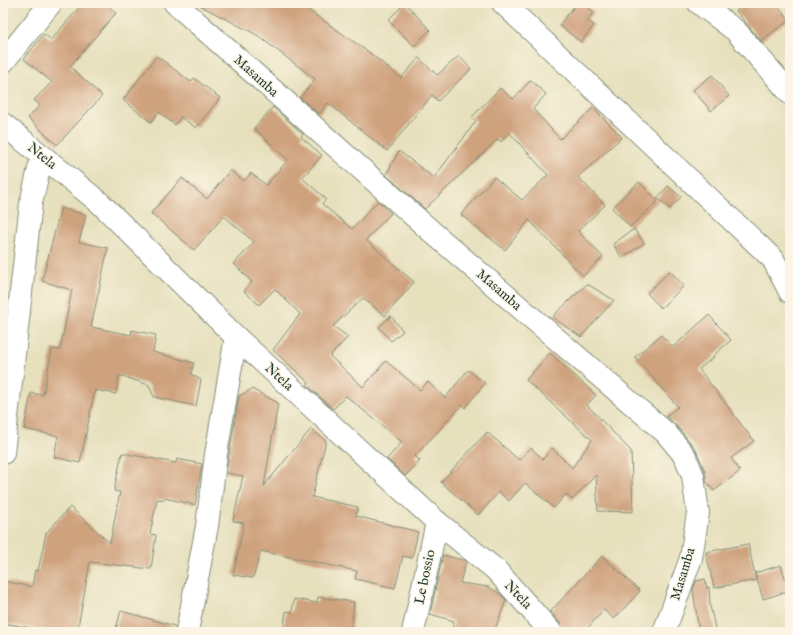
<svg xmlns="http://www.w3.org/2000/svg" width="793" height="635" font-family="'IM FELL English',serif">
<rect width="100%" height="100%" fill="#fcf5e5"/>
<filter id="ink" filterUnits="userSpaceOnUse"><feTurbulence type="fractalNoise" baseFrequency=".025" numOctaves="2"/><feDisplacementMap in="SourceGraphic" scale="8" xChannelSelector="R" yChannelSelector="G"/><feConvolveMatrix kernelMatrix="1 2 1 2 8 2 1 2 1" color-interpolation-filters="sRGB"/></filter>
<filter id="wash" filterUnits="userSpaceOnUse"><feTurbulence type="fractalNoise" baseFrequency=".012" numOctaves="4" result="noise"/><feDisplacementMap in="SourceGraphic" scale="16" xChannelSelector="R" yChannelSelector="G"/><feGaussianBlur stdDeviation="0.9" result="paint"/><feColorMatrix in="noise" values="0 0 0 0 0 0 0 0 0 0 0 0 0 0 0 0 0 1.4 0 .05"/><feComposite in="paint" operator="in"/></filter>
<g filter="url(#wash)">
<rect width="100%" height="100%" fill="#e6e0bd"/>
<g id="blocks">
<g fill="#cfa27e">
<path d="M83,3H105L116,13L70,66L102,96L57,145L28,118L40,105L34,100L52,82L24,59L44,34L51,40Z"/>
<path d="M195,3H298L370,53L401,78L419,58L437,75L459,56L471,69L438,101L432,95L387,151L328,103L319,114L300,98L315,79L257,35Z"/>
<path d="M405,3L430,30L414,46L388,20Z"/>
<path d="M577,3H582L594,12L587,20L594,25L581,42L559,25Z"/>
<path d="M746,3H776L789,20L761,41L736,11Z"/>
<path d="M157,56L191,82L194,78L220,98L196,128L181,117L175,125L159,112L151,122L123,100Z"/>
<path d="M712,75L729,96L711,111L693,90Z"/>
<path d="M531,80L546,94L533,109L560,139L593,108L622,137L578,177L605,205L578,231L603,257L583,276L529,220L505,250L461,215L494,177L522,200L548,175L509,132L501,142L498,139L425,209L386,175L399,151L434,178L476,121L472,117L500,88L513,99Z"/>
<path d="M273,107L303,134L301,137L322,155L302,178L326,199L322,204L352,229L378,201L391,213L366,240L414,282L385,316L363,298L333,326L348,337L330,356L363,387L386,361L420,390L428,382L445,398L468,370L485,383L465,408L462,405L415,456L420,461L405,476L387,459L402,442L346,396L333,409L307,385L309,383L273,350L300,314L275,289L259,305L244,291L252,282L234,264L254,242L224,216L194,250L151,213L182,178L207,199L230,170L244,181L251,173L266,185L288,160L254,128Z"/>
<path d="M639,182L658,201L630,227L612,208Z"/>
<path d="M668,186L681,197L670,209L657,198Z"/>
<path d="M61,208L86,215L79,242L108,248L91,327L131,335L132,330L156,335L153,352L194,363L191,374L201,380L196,406L154,397L149,385L119,375L116,394L95,390L80,463L54,457L58,436L24,429L31,393L43,395L52,349L60,350L72,290L42,281Z"/>
<path d="M634,229L644,243L622,258L613,244Z"/>
<path d="M670,271L684,286L661,308L647,293Z"/>
<path d="M587,284L614,300L581,337L552,317Z"/>
<path d="M709,315L731,340L713,356L714,357L699,369L754,441L731,458L740,471L714,491L706,481L705,471L695,448L676,425L666,416L678,407L635,357L661,335L673,347Z"/>
<path d="M391,316L403,331L391,341L379,327Z"/>
<path d="M550,353L596,395L587,405L631,451L633,512L598,511L596,475L572,500L566,494L554,508L525,483L509,501L499,492L478,515L441,482L487,432L519,460L531,448L543,459L552,448L572,468L592,440L526,380Z"/>
<path d="M252,389L278,403L264,486L311,429L326,441L312,497L358,507L356,516L418,532L412,558L403,556L395,588L355,579L357,571L261,551L253,578L233,575L244,523L233,521L243,476L226,473L239,396Z"/>
<path d="M122,453L176,463L177,459L202,464L195,505L165,498L164,500L157,499L150,534L156,535L151,569L90,562L77,632H53L3,623V581L32,587L35,570L38,571L46,533L70,507L110,543L120,492L114,491Z"/>
<path d="M748,544L756,580L714,588L706,552Z"/>
<path d="M443,555L466,561L460,583L489,587L500,594L506,600L494,632H451L454,621L430,614Z"/>
<path d="M602,556L640,591L614,619L604,610L584,632H563L561,624L550,612Z"/>
<path d="M781,565L789,591L763,599L755,573Z"/>
<path d="M705,579L707,588L709,587L710,606L716,632H699L693,590L696,581Z"/>
<path d="M318,597L354,602L351,632H283L286,611L292,612L294,599L317,603Z"/>
<path d="M121,611L175,626V632H115Z"/>
</g>
</g>
</g>
<g filter="url(#ink)">
<use href="#blocks" fill-opacity="0" stroke="#828e78" stroke-width="1"/>
<g fill="none" stroke-linecap="round" stroke-linejoin="round">
<g stroke="#828e78" stroke-width="24">
<g id="minor">
<path d="M175,3L432,232L666,433L685,456L693,476L698,513L691,558L664,632"/>
<path d="M503,3L773,259L790,292"/>
<path d="M699,3L736,31L790,93"/>
<path d="M3,62L51,3"/>
<path d="M3,124L100,203L236,337L437,522L496,570L551,632"/>
<path d="M3,453L31,203L42,156"/>
<path d="M187,632L207,526L216,454L236,337"/>
<path d="M413,632L437,522"/>
</g>
</g>
<use href="#minor" stroke="#fff" stroke-width="22"/>
</g>
</g>
<g text-anchor="middle" dominant-baseline="central" stroke-width="3" stroke-linejoin="round" paint-order="stroke">
<g font-size="14" fill="#1f3d34" stroke="#fcf5e5">
<text transform="translate(256 76) rotate(42)">Masamba</text>
<text transform="translate(42 156) rotate(39)">Ntela</text>
<text transform="translate(499 290) rotate(41)">Masamba</text>
<text transform="translate(279 377) rotate(43)">Ntela</text>
<text transform="translate(683 574) rotate(-73)">Masamba</text>
<text transform="translate(425 577) rotate(-78)">Le bossio</text>
<text transform="translate(518 595) rotate(47)">Ntela</text>
</g>
</g>
<rect width="793" height="635" fill="none" stroke="#fcf5e5" stroke-width="16"/>
</svg>
